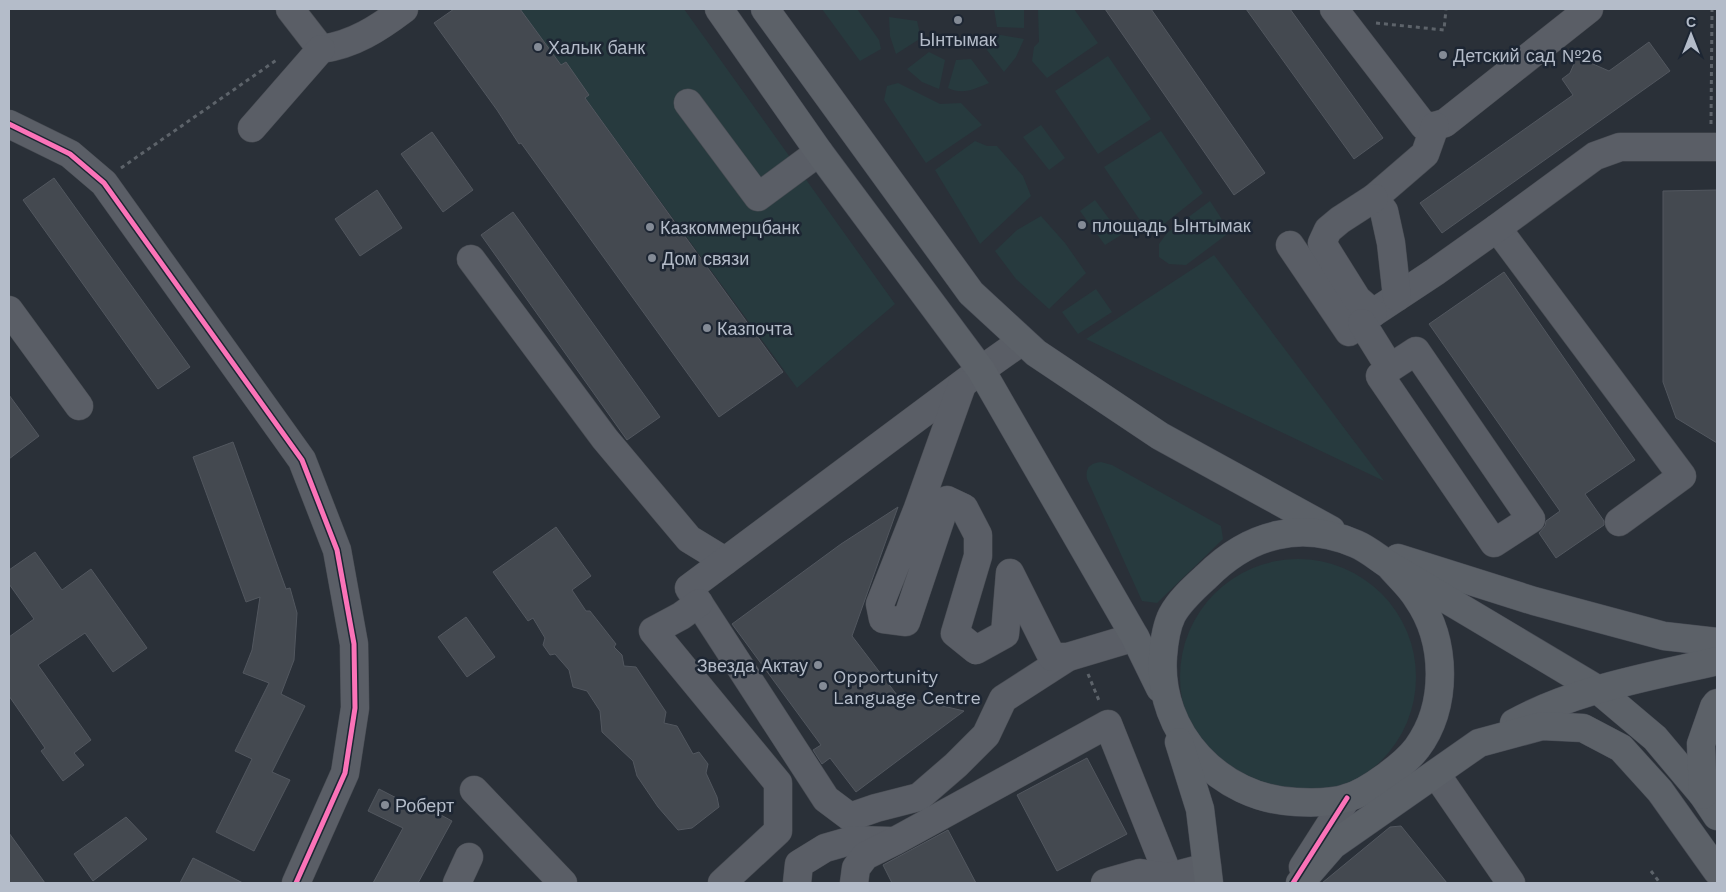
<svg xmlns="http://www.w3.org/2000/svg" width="1726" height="892" font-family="'Work Sans',sans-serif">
<rect width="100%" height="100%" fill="#2a3038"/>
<g fill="#273a3e">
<path d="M520,9H684L895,304L797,388Z"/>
<path d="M822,9H857L879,40L881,49L860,61Z"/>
<path d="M994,9H1024V28L997,27Z"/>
<path d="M1038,9H1074L1098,43L1047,78L1032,61L1034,47L1039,42Z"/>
<path d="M889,17L917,21L921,38L896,54L890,36Z"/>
<path d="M995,34L1024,39L1016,57L1004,72L987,50Z"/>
<path d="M929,52L945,60L939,89L922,82L907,69Z"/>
<path d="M1108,56L1151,119L1098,154L1055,91Z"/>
<path d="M971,59L989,83C975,89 963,95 948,88L956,60Z"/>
<path d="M898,83L940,104L961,103L982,125L926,163L884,100L887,86Z"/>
<path d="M1041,125L1065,158L1049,170L1023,137Z"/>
<path d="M1161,131L1203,193L1150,235L1104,167Z"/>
<path d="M975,141L987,146H997L1023,176L1031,196L980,244L935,170Z"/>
<path d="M1095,200L1121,235L1105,245L1080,211Z"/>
<path d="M1210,201L1230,232L1186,265L1169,264L1159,257V244L1167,233Z"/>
<path d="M1041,216L1065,243L1086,273L1049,309L1016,279L995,251L1017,230Z"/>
<path d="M1214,255L1384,481L1086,339Z"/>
<path d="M1096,289L1112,312L1078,334L1062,312Z"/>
<path d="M1101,462L1112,465L1221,526L1223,539L1157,603L1142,601L1087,479C1085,468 1090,463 1101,462Z"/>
<circle cx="1298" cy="677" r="118"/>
</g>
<g fill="#444950" stroke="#52575f">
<path d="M454,9H520L561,65L566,62L589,95L585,98L783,372L719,417L521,143L519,144L497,110L434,23Z"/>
<path d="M1105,9H1151L1265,173L1234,195Z"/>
<path d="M1246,9H1290L1383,138L1354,159Z"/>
<path d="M1649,42L1670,71L1442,233L1420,203L1573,95L1562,79L1570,73L1577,57L1609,71Z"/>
<path d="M432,132L473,190L443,212L401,154Z"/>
<path d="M54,178L190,367L158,389L23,200Z"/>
<path d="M377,190L402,228L360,256L335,219Z"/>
<path d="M1717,190V443L1676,418L1663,382V191Z"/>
<path d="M513,212L660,417L627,440L481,235Z"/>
<path d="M1504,272L1635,460L1585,494L1604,521V525L1556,558L1539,533L1545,526L1546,521L1560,511L1429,324Z"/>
<path d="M9,395L39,436L9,459Z"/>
<path d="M233,442L286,589L290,588L297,613L294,660L281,694L305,706L272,772L290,780L254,851L216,832L252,759L235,751L269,683L243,673L252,650L260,597L246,602L193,457Z"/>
<path d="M898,507L852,636L897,695L964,711L856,792L830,758L822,764L813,750L821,745L732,624L841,544Z"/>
<path d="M556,527L591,576L572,590L586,611H590L616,644L614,647L622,655L624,666L636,667L666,712L664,723L677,726L693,754L699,752L708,764L706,773L717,797L719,807L692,828L678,830L658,807L637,776L633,761L602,732L600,711L587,691L573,687L569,670L555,654L550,655L543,645L545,638L533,618L528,621L493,572Z"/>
<path d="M35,552L62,590L91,569L147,648L113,672L85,633L38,665L91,740L74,753L84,765L63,781L41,751L45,748L9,696V637L34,619L9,584V570Z"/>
<path d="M466,617L495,657L467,677L438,637Z"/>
<path d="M1087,758L1127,834L1057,871L1017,795Z"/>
<path d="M379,789L414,807L417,802L452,821L418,883H373L403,828L368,811Z"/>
<path d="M126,817L147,839L93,881L74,854Z"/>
<path d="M1401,826L1447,883H1322L1390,827Z"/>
<path d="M948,830L976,883H892L883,865Z"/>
<path d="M9,833L45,883H9Z"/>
<path d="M193,858L243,883H180Z"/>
</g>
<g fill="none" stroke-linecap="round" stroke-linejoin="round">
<g stroke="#484c53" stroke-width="29">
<g id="minor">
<path d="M290,9L321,49C353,45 379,28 404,9"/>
<path d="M1334,9L1424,126H1435L1445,123L1589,9"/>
<path d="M688,103L758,197L819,152"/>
<path d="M9,124L70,154L104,183L302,460L337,550L354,644L355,708L345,773L296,883"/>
<path d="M252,128L321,49"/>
<path d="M1497,228L1682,476L1619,522"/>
<path d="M1290,245L1349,332L1373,313L1435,272L1497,228L1595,156L1620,147H1717"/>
<path d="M471,259L605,439L689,539L725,561"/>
<path d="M1397,297L1391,243L1384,211L1374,198L1425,154L1435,126"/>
<path d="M9,310L79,406"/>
<path d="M1373,313L1357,299L1322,243L1328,230L1340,220L1374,198"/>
<path d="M1362,323L1390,368L1416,351L1531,519L1494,543L1380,376L1390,368"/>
<path d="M1022,341L981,370L689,588L826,799L850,817L876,808L919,797L956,765L986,735L1003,699L1068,657"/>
<path d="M962,385L918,508L880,604L883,619L906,622L947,500L964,508L978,535V556L955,633L976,650L1005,634L1010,573L1052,657H1068L1135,637"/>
<path d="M699,603L681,616L653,631L778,783V831L722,883"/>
<path d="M1436,774L1511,883"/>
<path d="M474,790L563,883"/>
<path d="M1303,867L1347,798"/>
<path d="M457,883L469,857"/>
<path d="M797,883L799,864L825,848L853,840L891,841"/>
<path d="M854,883L856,868L865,856L895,841L1108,724L1169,877"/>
<path d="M1105,883L1140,873L1169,877L1207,867"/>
</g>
</g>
<g stroke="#484c55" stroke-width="29">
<g id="major">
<path d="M719,9L819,152L981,370L1135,637L1160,688"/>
<path d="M765,9L971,293L1036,353L1160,436L1331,530"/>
<path d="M1398,558L1534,601L1664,636L1717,642"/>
<path d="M1389,565C1398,576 1410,586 1417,598C1447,641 1448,706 1417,748C1404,765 1368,792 1347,798C1331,803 1313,803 1296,802C1220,799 1157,733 1163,656C1164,643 1166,627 1172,615C1180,600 1195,587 1207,576C1249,534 1301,520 1356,544C1368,549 1378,558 1389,565L1597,689L1655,738L1703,795L1717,816"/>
<path d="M1514,723C1576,689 1648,677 1717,661"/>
<path d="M1179,742L1200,809L1209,883"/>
<path d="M1703,795L1701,744L1714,707L1717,703"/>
<path d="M1300,883L1333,845L1479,743L1542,726L1583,728L1621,748L1660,791L1717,871"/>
</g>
</g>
<g stroke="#5d636a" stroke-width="3" stroke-dasharray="4 4" stroke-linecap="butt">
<path d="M1376,23L1444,30L1446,9"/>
<path d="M1711,124L1712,9"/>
<path d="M121,168L278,59"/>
<path d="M1088,674L1100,703"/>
<path d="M1651,871L1660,883"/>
</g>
<use href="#minor" stroke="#5a5e66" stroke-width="28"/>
<use href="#major" stroke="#5c6168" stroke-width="28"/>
<g stroke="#1d2633" stroke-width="8">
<g id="cycleway">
<path d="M9,124L70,154L104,183L302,460L337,550L354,644L355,708L345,773L296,883"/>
<path d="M1293,883L1347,798"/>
</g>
</g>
<use href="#cycleway" stroke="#fb73b8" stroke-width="5"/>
</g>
<g fill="#848b96" stroke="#1d2633" stroke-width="2">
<circle cx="958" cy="20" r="5"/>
<circle cx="538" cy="47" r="5"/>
<circle cx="1443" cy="55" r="5"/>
<circle cx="1082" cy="225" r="5"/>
<circle cx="650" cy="227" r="5"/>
<circle cx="652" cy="258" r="5"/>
<circle cx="707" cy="328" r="5"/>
<circle cx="818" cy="665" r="5"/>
<circle cx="823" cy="686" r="5"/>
<circle cx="385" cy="805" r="5"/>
</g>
<g text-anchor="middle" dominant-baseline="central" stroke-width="5" stroke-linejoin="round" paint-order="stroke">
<g font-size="18" fill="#b4bcc9" stroke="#1d2633" text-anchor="start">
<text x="958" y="39" text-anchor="middle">Ынтымак</text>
<text x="548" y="47">Халык банк</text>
<text x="1453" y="55">Детский сад №26</text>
<text x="1092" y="225">площадь Ынтымак</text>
<text x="660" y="227">Казкоммерцбанк</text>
<text x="662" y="258">Дом связи</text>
<text x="717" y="328">Казпочта</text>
<text x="808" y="665" text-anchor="end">Звезда Актау</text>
<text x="833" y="676">Opportunity<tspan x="833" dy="21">Language Centre</tspan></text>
<text x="395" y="805">Роберт</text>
</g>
</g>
<rect width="1726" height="892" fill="none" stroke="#b4bcc9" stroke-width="20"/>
<g transform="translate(1691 35)" stroke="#1d2633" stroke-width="4" paint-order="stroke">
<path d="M0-4L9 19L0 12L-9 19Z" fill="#b4bcc9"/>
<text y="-8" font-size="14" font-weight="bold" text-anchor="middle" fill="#b4bcc9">С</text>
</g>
</svg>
